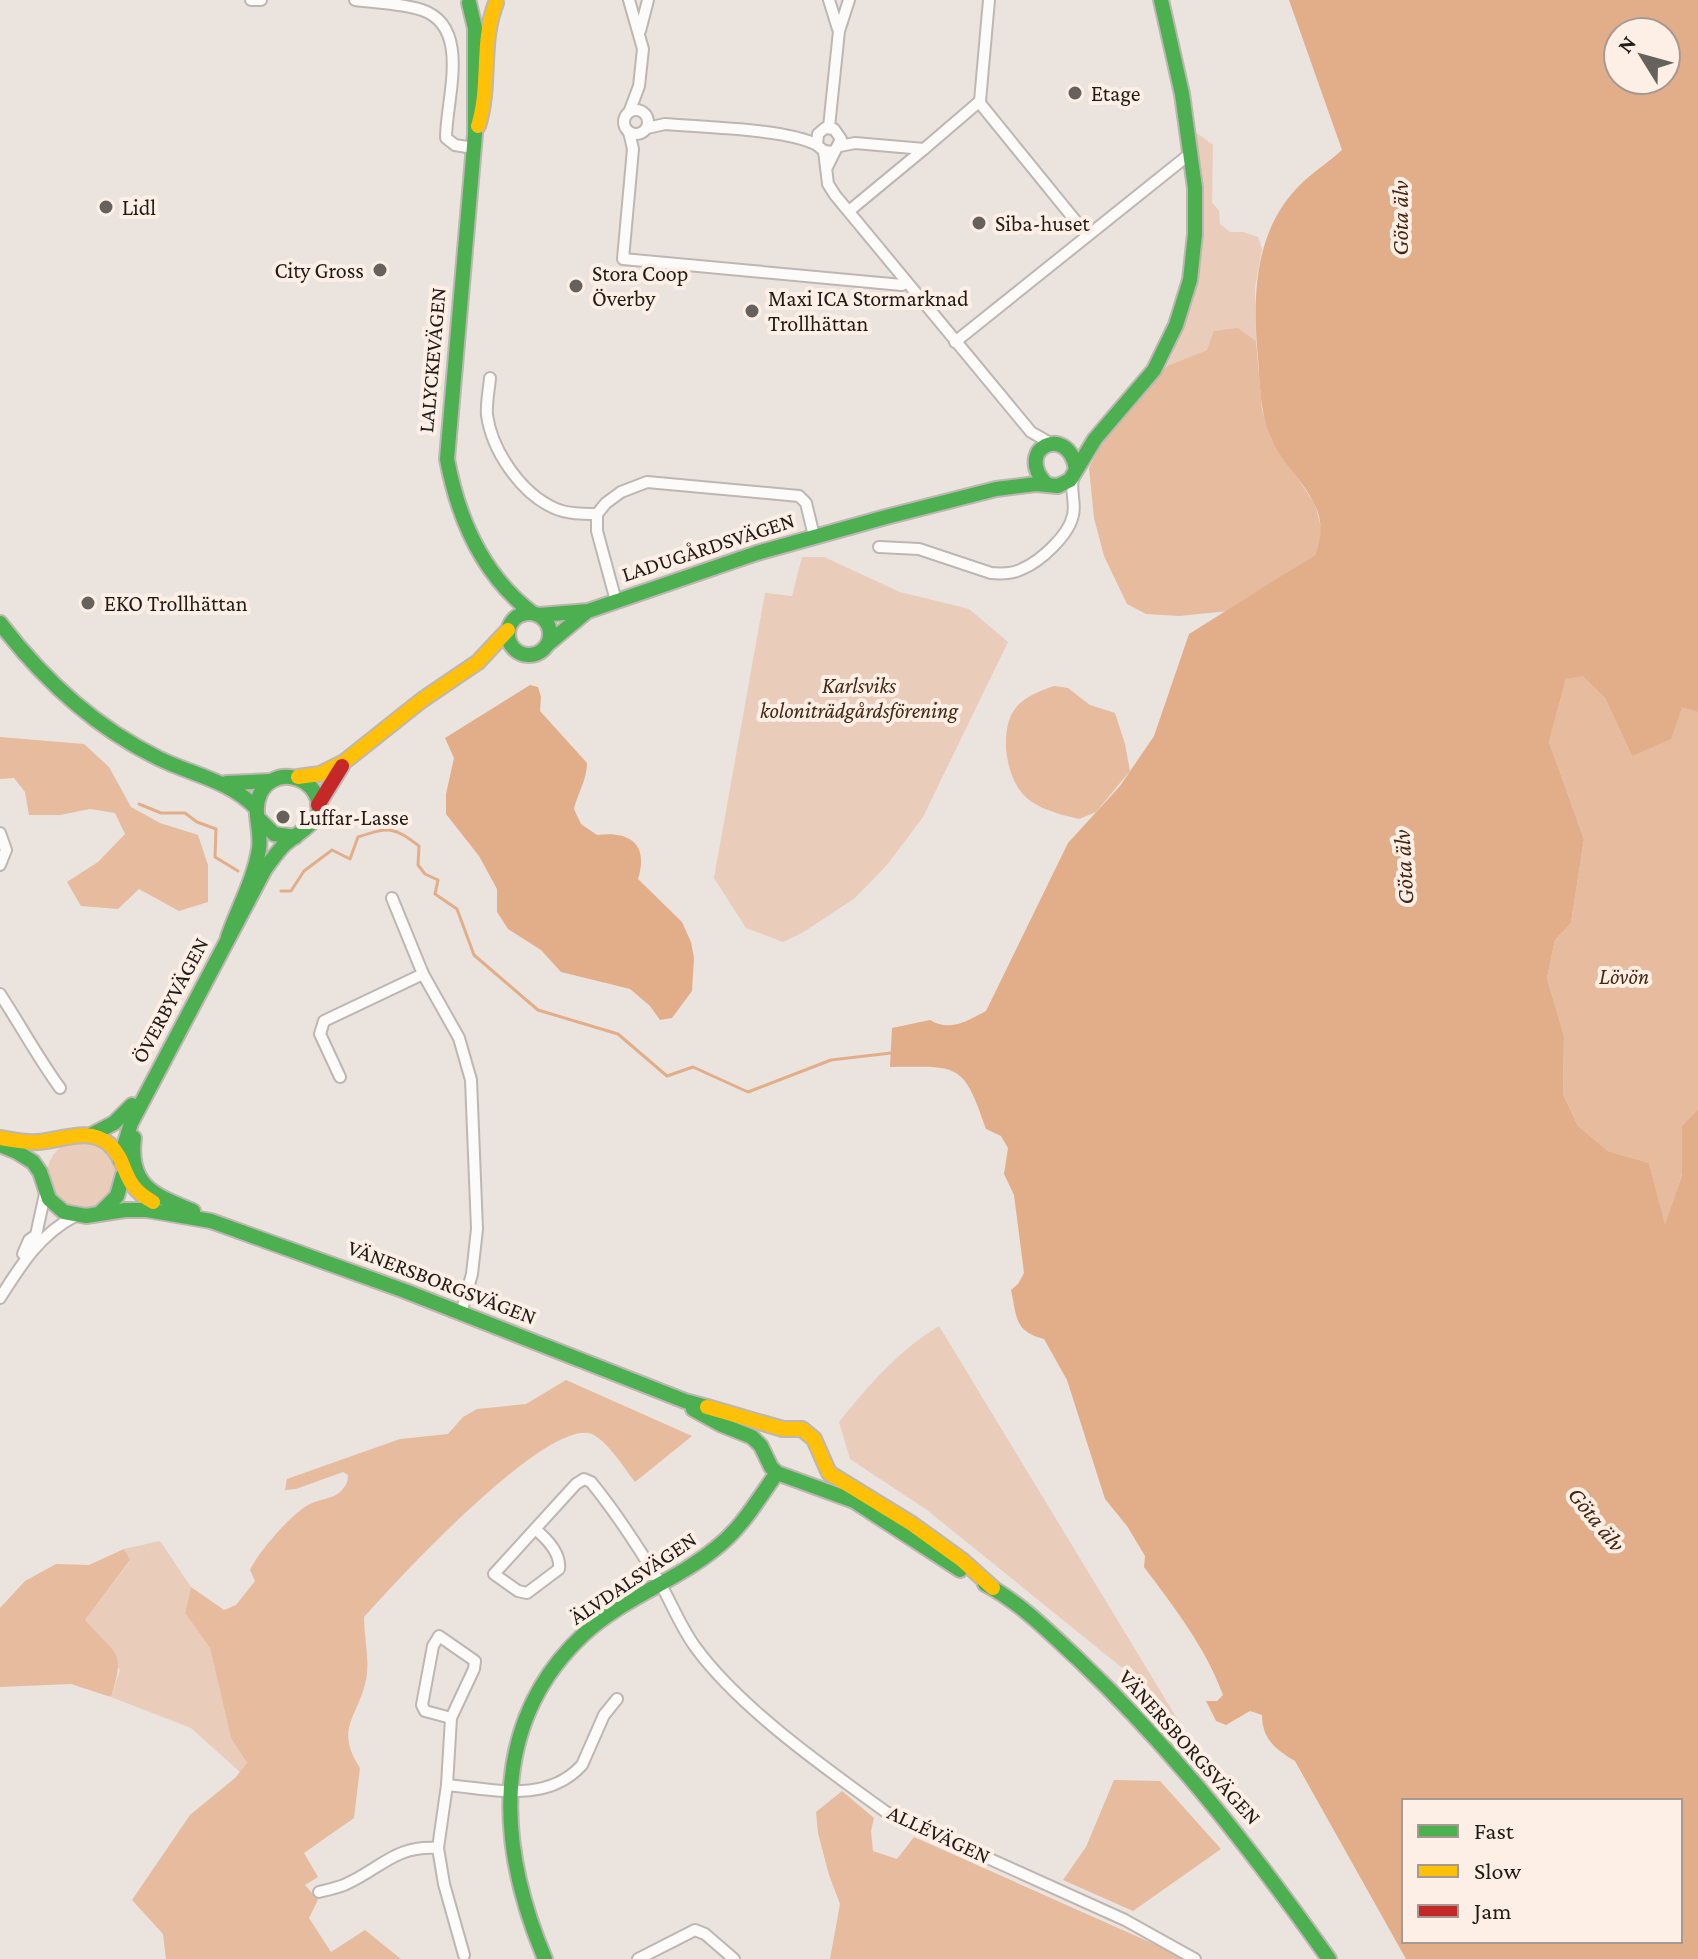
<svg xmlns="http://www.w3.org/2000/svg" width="1698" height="1959" font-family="'Crimson Pro',serif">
<rect width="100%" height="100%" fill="#ebe3de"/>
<g fill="#e9ccb9">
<path d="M1193,133L1198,134L1213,145L1212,202L1219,211L1220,224L1230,232H1243L1258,237L1262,249L1255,288L1256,341L1238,328L1207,350L1167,366C1203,284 1211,221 1193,133Z"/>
<path d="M802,557H824L900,592L969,609L1008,642L923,817L887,865L855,898L802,933L783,942L746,928L714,878L765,593L792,596Z"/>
<circle cx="82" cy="1175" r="35"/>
<path d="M939,1326L1201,1758L1136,1679L927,1510L850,1459L839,1422C868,1386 899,1350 939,1326Z"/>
<path d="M160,1541L191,1587L185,1613L210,1648L231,1738L247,1763L240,1772L191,1728L111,1697L120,1670L85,1620L130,1561L124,1549Z"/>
</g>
<g fill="#e6bb9e">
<path d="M1238,328L1256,341L1262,410L1271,439L1315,504L1323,535L1315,555L1229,611L1179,616L1146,614L1127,604L1104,556L1094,518L1089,468L1100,446L1167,366L1207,350L1214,331Z"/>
<path d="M1583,675L1605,698L1632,756L1682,706L1698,712V1109L1682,1126V1174L1665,1227L1649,1163L1608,1151L1578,1126L1563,1094L1564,1036L1547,978L1555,940L1571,923L1584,839L1549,742L1566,679Z"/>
<path d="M1054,686L1068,688L1090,705L1115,713L1125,744L1130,771L1096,812L1079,819C1059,814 1031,808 1019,789C1011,778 1007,761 1006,748C1005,709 1019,698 1054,686Z"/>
<path d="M0,737L84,744L109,767L131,807L160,823L198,835L208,865V902L179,911L139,889L118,909L81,906L67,882L98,862L125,834L115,813L90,809L60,815H29L25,792L14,778L0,779Z"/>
<path d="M566,1380L692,1436L635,1482C625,1469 605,1437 589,1433C541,1424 397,1580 364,1617C364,1636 370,1661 366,1680C358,1718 334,1728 360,1768L354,1818L304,1853L318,1877L305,1885L318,1900L309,1918L331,1952L365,1930L401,1959H166L163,1934L132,1900L190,1815L235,1778L247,1763L231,1738L210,1648L185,1613L191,1587L224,1610L236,1605L255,1581L250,1570C258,1552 293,1512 310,1504C320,1499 332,1499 340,1492C346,1486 348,1483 348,1475L343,1472L296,1489L285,1490L287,1479L400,1439L448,1434L463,1417L477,1409L526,1404Z"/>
<path d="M124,1549L130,1560L85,1620C115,1655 127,1649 111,1697L71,1684L0,1687V1608L25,1581L56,1564L89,1565Z"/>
<path d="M1114,1780L1160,1781L1221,1849L1133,1911L1063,1880L1086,1847Z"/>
<path d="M842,1791L874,1818L871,1831L873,1851L897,1859L914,1837L1163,1948L1181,1959H830L840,1904L829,1875L818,1833L816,1812Z"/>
</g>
<g fill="#e2ae8a" fill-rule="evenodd">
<path d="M1289,0H1698V712L1682,707L1671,739L1632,756L1605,698L1583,676L1566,679L1549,742L1584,839L1571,923L1555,940L1547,978L1564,1036L1563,1094L1578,1126L1608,1151L1649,1163L1665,1225L1682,1175V1126L1698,1109V1959H1406L1295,1761C1276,1750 1262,1739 1262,1715L1250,1711L1226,1725L1216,1721L1206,1701H1217L1223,1695C1206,1648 1174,1607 1144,1567L1145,1556L1127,1526L1105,1499L1067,1380L1044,1339C1014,1331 1017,1317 1011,1290L1018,1284L1024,1273L1014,1195L1004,1174L1008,1148L1001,1136L986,1129C963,1061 958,1067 890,1067L892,1028L930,1020C950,1032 967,1021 986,1011L1068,843L1120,786L1154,736L1189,634L1315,555C1337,502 1288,479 1270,436C1260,411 1260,385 1258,358C1252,295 1254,227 1304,181C1316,170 1330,161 1342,150ZM1618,32H1666V80H1618ZM1404,1801H1680V1941H1404Z"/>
<path d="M530,685L538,687L541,697L540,711L587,763C587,780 578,792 574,809L581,824L597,835C630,831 649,844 638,879L682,922L691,942L694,958L692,991L672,1018L660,1020L650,1006L630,989L561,972L541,950L508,929L497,912V889L479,856L446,814V794L454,758L445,738Z"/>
</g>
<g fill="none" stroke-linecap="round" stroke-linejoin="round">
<g stroke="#e2ae8a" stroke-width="3">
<path d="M139,804L161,813H185L197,822L216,829L215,857L238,871"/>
<path d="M281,891H291L304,871L332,850L350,859L358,837C389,827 393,826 419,846L418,865L425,874L438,880L435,894L457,909L474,955L538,1010L618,1034L667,1076L693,1067L748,1092L831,1060L891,1053"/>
</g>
<g stroke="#bdb6b2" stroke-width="14">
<g id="street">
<path d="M251,0H261"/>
<path d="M355,0C377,3 401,3 422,10C472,27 446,99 446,138L455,145L473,148"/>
<path d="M629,0L643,49L639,86L630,110"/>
<path d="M829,0L838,29"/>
<path d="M640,31L648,0"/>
<path d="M979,102L1087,235"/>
<circle cx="636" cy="122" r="12"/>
<path d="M829,127L839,31L849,0"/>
<path d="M647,128L665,124C701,127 789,129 817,145"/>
<path d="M629,132L633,149L623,259L902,285L906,282"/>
<path d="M840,146L855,143L924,149L980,101L989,0"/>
<path d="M824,151L828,184L835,195L1031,432L1052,444"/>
<path d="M827,167L841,139L834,129L825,128L818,134L817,145L824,151L833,152"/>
<path d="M849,211L924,149"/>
<path d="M955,342L1191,153"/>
<path d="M490,378C489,390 486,403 487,415C492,451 521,493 554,508C567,514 583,514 597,514L606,503L621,492L647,482L799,496L806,503L814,536"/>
<path d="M597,514V531L616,601"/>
<path d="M879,547L919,549L991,573C1002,574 1013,574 1022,569C1041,561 1069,535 1073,515C1076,502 1070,491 1073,478"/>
<path d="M0,833L6,850L0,865"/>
<path d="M392,898L423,974L459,1038L471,1080L477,1229L472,1274L461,1313"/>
<path d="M0,994C21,1026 38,1058 60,1088"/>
<path d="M340,1077L320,1034L324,1021L423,974"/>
<path d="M23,1254L29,1240L36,1235L45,1194"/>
<path d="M0,1298C21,1265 39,1235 75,1216"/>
<path d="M535,1529C546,1538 561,1553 559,1569L527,1593L518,1591L494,1574L576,1484L584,1479L591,1482C617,1514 639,1548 660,1583C672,1604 681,1628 696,1648C740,1708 825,1768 886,1812L1125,1920L1195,1959"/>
<path d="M451,1718L425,1711L422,1705L433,1646L439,1636L475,1661L474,1669L451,1718L447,1785L438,1848L444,1884L464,1955"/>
<path d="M447,1785C492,1789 547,1804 582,1765L604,1715L617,1699"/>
<path d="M319,1892C327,1890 336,1888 344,1885C381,1869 394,1845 438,1848"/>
<path d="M638,1959L695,1930L705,1934L734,1959"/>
</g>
</g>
<g stroke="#bdb6b2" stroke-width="18">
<g id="fast">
<path d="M469,3L475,28V134L447,459C458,518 483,575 531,612"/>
<path d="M1046,484C1013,449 1068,422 1076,469"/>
<circle cx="529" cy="634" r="21"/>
<path d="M539,615L588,611L757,553L886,517L996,489L1036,484L1058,486L1070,480L1095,439L1154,370L1176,325L1190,280L1195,234V188L1182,94L1161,0"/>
<path d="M0,623C42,678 95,727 158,758C192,775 229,780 256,808"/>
<path d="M549,643L585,613"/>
<path d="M226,783L271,781"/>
<path d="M260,820L274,834L295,837"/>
<path d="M91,1135L114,1123L132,1105"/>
<path d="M134,1138C128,1186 154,1195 193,1211"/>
<path d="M0,1145L17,1152L33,1162L40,1172L49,1199L64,1212L86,1216L125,1210H147L211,1221L405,1291L685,1401L707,1407"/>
<path d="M120,1160L131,1123L265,869C271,861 277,852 284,845C300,830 330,820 315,793C310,784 300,778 290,777C277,775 265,783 260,794C252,811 262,831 259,849C254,880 238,908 228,937"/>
<path d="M101,1212L117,1196L123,1175"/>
<path d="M693,1409L722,1425L752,1437L761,1446L771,1467L777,1473L854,1501L960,1570"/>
<path d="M985,1584C1021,1603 1050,1633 1079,1660C1174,1750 1254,1853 1329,1959"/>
<path d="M545,1959C498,1848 488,1723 584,1634C623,1598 676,1581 716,1548C742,1528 758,1499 777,1473"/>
</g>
</g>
<g stroke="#bdb6b2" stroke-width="18">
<g id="slow">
<path d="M478,126C491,85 480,43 496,3"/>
<path d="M298,777L320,774L344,762L422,700L478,662L508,630"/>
<path d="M0,1138C12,1140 25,1143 37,1142C61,1141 88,1126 109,1144C130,1163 119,1183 153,1202"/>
<path d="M707,1407L783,1429H802L814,1439L829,1473L912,1524L962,1560L993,1588"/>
</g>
</g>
<g stroke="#bdb6b2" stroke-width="18">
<path id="jam" d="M318,805L342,766"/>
</g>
<use href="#street" stroke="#fcfbfa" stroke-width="10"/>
<use href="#fast" stroke="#4caf50" stroke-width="14"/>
<use href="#slow" stroke="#ffc107" stroke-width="14"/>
<use href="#jam" stroke="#c62828" stroke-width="14"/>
</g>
<g fill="#67615d" stroke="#feefe6" stroke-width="3">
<circle cx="1075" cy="93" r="8"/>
<circle cx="106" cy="207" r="8"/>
<circle cx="979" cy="223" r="8"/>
<circle cx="380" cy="270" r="8"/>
<circle cx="576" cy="286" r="8"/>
<circle cx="752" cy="311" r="8"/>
<circle cx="88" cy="603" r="8"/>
<circle cx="283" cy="817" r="8"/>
</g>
<g text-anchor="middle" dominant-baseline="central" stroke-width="8" stroke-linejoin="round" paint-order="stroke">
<g font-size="22" fill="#201b17" stroke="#feefe6" text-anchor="start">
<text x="1091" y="93">Etage</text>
<text x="122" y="207">Lidl</text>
<text x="995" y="223">Siba-huset</text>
<text x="364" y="270" text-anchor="end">City Gross</text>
<text x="592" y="273">Stora Coop<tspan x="592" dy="25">Överby</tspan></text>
<text x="768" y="298">Maxi ICA Stormarknad<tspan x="768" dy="25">Trollhättan</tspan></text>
<text x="104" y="603">EKO Trollhättan</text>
<text x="299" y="817">Luffar-Lasse</text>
</g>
<g font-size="22" fill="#201b17" stroke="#feefe6">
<text transform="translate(432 360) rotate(-85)">LALYCKEVÄGEN</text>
<text transform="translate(708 547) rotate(-18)">LADUGÅRDSVÄGEN</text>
<text transform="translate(170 1000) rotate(-62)">ÖVERBYVÄGEN</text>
<text transform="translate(442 1282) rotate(21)">VÄNERSBORGSVÄGEN</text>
<text transform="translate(633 1578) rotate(-34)">ÄLVDALSVÄGEN</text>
<text transform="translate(1190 1747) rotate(48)">VÄNERSBORGSVÄGEN</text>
<text transform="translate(939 1834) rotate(25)">ALLÉVÄGEN</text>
</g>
<g font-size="22" font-style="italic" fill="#442712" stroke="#feefe6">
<text x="859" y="685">Karlsviks<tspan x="859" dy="25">koloniträdgårdsförening</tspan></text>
<text x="1624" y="976">Lövön</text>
</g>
<g font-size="24" font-style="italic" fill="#432611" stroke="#feefe6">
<text transform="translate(1399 218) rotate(-90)">Göta älv</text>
<text transform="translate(1403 867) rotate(-93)">Göta älv</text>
<text transform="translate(1597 1519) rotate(51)">Göta älv</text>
</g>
</g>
<rect x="1402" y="1799" width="280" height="144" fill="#feefe6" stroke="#a59a93" stroke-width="2"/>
<rect x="1418" y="1825" width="40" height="12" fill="#4caf50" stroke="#a59a93" stroke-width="2"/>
<text x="1474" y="1839" font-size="24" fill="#201b17">Fast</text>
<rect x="1418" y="1865" width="40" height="12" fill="#ffc107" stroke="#a59a93" stroke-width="2"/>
<text x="1474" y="1879" font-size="24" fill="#201b17">Slow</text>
<rect x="1418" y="1905" width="40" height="12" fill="#c62828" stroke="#a59a93" stroke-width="2"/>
<text x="1474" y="1919" font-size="24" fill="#201b17">Jam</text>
<g transform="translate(1642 56) rotate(307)"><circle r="38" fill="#feefe6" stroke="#a59a93" stroke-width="2"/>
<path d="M0-6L14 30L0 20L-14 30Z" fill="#67615d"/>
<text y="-12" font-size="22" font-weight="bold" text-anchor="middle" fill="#201b17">N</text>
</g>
</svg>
